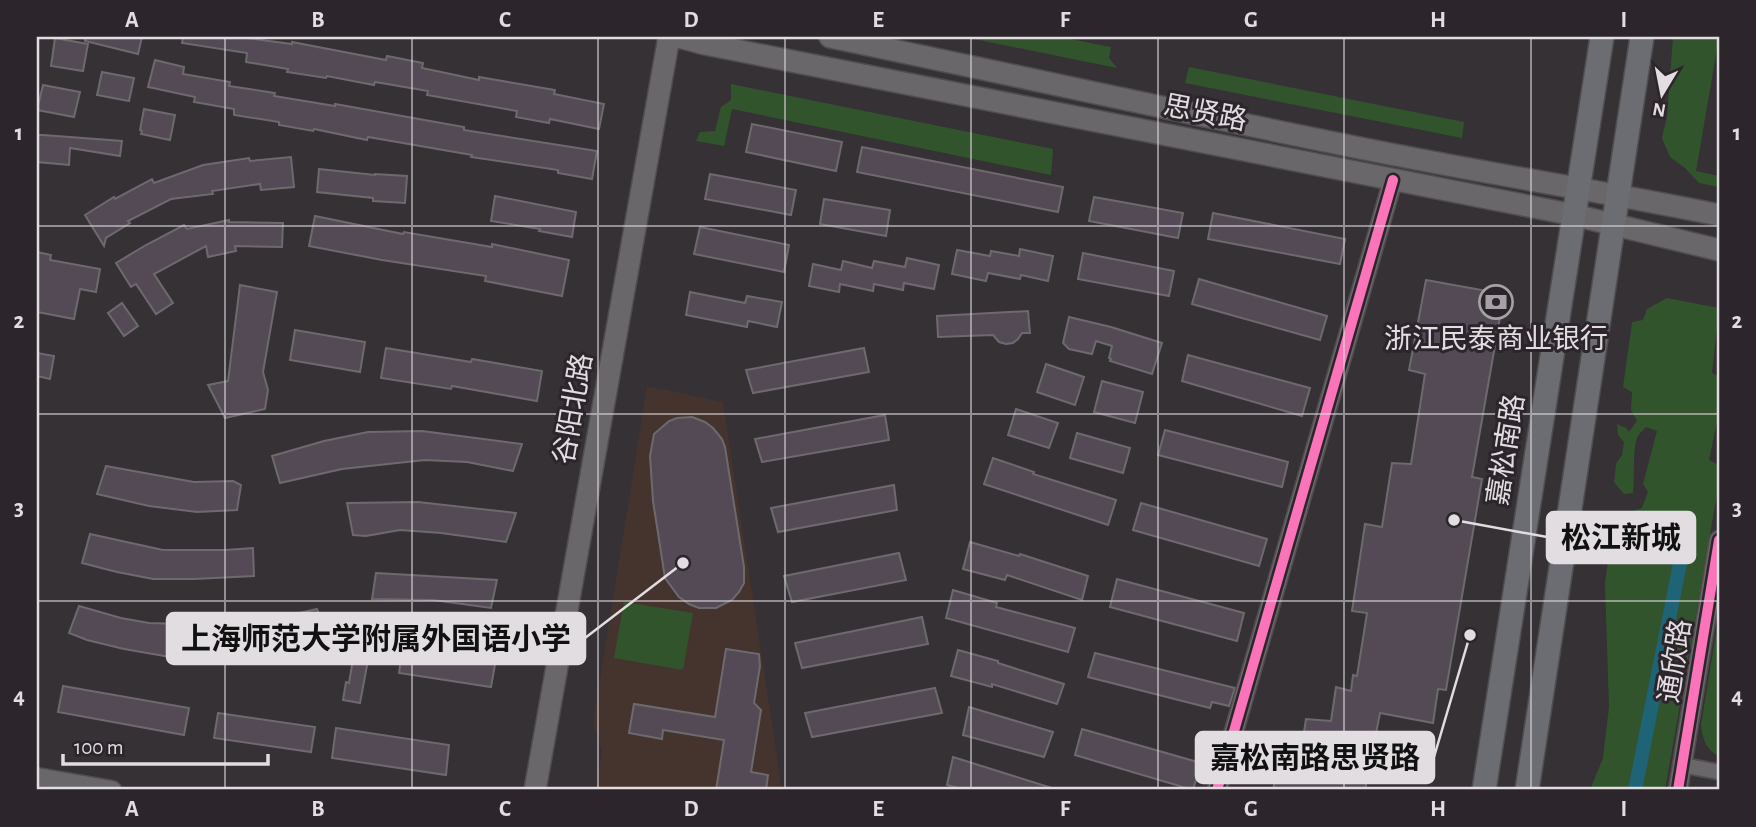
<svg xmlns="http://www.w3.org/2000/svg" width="1756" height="827" font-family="'Alegreya Sans','Noto Sans SC',sans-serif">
<rect width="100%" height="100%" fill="#353135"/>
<path fill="#45342d" d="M647,386L723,402L782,790H595L602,751L593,723Z"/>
<g fill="#32542c">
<path d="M964,37H1060L1111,47L1109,58L1117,68Z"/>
<path d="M1673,37H1719L1696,171L1719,176V187L1699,183L1685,168L1670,157L1662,138L1667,116Z"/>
<path d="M1189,67L1464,122L1462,138L1185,83Z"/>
<path d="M731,84L1053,149L1051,175L732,109L724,146L696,141L700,132L715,131L721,107L731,100Z"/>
<path d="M1667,298L1719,308L1712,373L1719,377V412L1709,460L1719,465V483L1665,790H1590L1603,758L1609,707L1605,583L1611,539L1622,514L1642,508L1648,492L1643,484L1657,431L1646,427C1643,430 1640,433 1638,436C1632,447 1635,479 1633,493L1624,494L1614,482L1616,464L1622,455L1624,442L1618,435L1617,424L1626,428L1629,432L1637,421L1631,410L1632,392L1623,387L1632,322L1643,320L1647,309Z"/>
<path d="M624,602L693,613L683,670L614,658Z"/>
<path d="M1719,615V756C1705,749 1703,739 1701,725Z"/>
</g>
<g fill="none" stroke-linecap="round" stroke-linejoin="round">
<path stroke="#1f6377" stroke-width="14" d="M1635,790L1687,528"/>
</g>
<g fill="#544a56" stroke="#6d6a6e" stroke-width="2">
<path d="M85,37H142L138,54L85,41Z"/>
<path d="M183,37H240L292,44V42L386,60L387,56L423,63L422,68L479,80V77L555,90L554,94L604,104L599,129L550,119L549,123L516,117L517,111L427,95L428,91L375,82L374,85L327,76L326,78L287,72L288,69L246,62L247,53L182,43Z"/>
<path d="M55,38L88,44L83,71L51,66Z"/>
<path d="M155,60L184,67L183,74L230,82L229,86L275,93L274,96L335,106V104L464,127V130L597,151L592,179L558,173V170L471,157L472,155L368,137L367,140L314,129L313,131L279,125V122L234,115V109L194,102L195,97L148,87Z"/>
<path d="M102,72L134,78L129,101L97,95Z"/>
<path d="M43,85L80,92L74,117L37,110Z"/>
<path d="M144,109L175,115L170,140L141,134L142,131L140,130Z"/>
<path d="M752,124L842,142L836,171L746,152Z"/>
<path d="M38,135H43L122,141L120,156L70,148L69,165L37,162Z"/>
<path d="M862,147L1063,187L1058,212L857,172Z"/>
<path d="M291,157L294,187L261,190L260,184L212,191L213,194L171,199L128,221L130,223L106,238L104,246L85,215L114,197L115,199L152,179L154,183L203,165L249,158L250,161Z"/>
<path d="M319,169L375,175V174L407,176L405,203L373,201V198L317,192Z"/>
<path d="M710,174L796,190L791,215L705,199Z"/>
<path d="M495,196L576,212L572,237L539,231L540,229L491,221Z"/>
<path d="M1094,197L1183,213L1178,238L1089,221Z"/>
<path d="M824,199L890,210L886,236L820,224Z"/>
<path d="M1213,213L1345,239L1340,264L1208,239Z"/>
<path d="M315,216L403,234L404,232L492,247V244L569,260L562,296L485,281L486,276L382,260L309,246Z"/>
<path d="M229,220V222L283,223L282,247L235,246L236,251L208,257L206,246L154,274L173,303L156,314L136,284L131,287L116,263L146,245L184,225L187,229Z"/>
<path d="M700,227L789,245L784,272L694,254Z"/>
<path d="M1020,249L1053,256L1048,281L1021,275L1020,279L988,273L986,281L952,274L957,250L990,256L991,251L1019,256Z"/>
<path d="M37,252L51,255L50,260L100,269L96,292L80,289L74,319L37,312Z"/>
<path d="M1083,253L1174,271L1169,296L1078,279Z"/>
<path d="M907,258L939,265L934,289L904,283L903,290L874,284L873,291L840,284L839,292L809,286L813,264L841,270L843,261L872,268L874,261L905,267Z"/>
<path d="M1199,279L1327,316L1320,340L1192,304Z"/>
<path d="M1426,280L1504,294L1472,477L1482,479L1446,690L1438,689L1433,723L1380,713L1365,790H1273L1275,780H1285L1290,750L1301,752L1306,719L1331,721L1336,687L1351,691L1353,675L1357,676L1367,613L1352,611L1365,524L1382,527L1392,463L1411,464L1425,374L1409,370Z"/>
<path d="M240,285L277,292L263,372L268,390L265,409L225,418L208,385L228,381Z"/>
<path d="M690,292L745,303L747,296L782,302L777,327L748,321L747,327L686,315Z"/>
<path d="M122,303L138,326L124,336L108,313Z"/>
<path d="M1028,311L1030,333H1022L1018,339L1013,343L1006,344L999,342L993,335L938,337L937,316Z"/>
<path d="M1069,317L1111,327L1162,343L1152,374L1110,361L1111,359L1109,358L1112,346L1096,341L1092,354L1069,349L1063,343Z"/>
<path d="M295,330L365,342L360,372L290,360Z"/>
<path d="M386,348L471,362L472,359L542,371L537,401L452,386L451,389L381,378Z"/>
<path d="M864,348L869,372L753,393L746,370Z"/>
<path d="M37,353L54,356L50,379L37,376Z"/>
<path d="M1188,355L1310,388L1302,416L1182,381Z"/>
<path d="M1046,364L1084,377L1075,405L1037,392Z"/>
<path d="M1102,381L1143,392L1135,423L1094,412Z"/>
<path d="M1016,409L1058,423L1049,448L1008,435Z"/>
<path d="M885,415L889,440L762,462L755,439Z"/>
<path d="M692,417L705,422L713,428L722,439L725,447L744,567V583L739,592L732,600L716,608H699L689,604L679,597L665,578L653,501L650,456L654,434L669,421L677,418Z"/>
<path d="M1165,430L1288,462L1282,487L1158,455Z"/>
<path d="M422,431L522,444L513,471L467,462L425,460L342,469L280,483L272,456L324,441L368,432Z"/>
<path d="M1077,433L1130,448L1123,473L1070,458Z"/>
<path d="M993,458L1034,472L1033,474L1116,500L1108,525L984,484Z"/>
<path d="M106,466L194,482L233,481L241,485L237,510L197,512L149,506L97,494Z"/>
<path d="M894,485L897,510L778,532L771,508Z"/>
<path d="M418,502L516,513L506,542L441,533L400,530L366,536L353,535L347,503Z"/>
<path d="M1141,503L1267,539L1259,566L1133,530Z"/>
<path d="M90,534L163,550H225L253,548L254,576L194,579H153L117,572L82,563Z"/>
<path d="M970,542L1019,556L1020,554L1088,576L1082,600L1007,575L1005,580L963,569Z"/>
<path d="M899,553L906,580L792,602L784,576Z"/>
<path d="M376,573L497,580L491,608L433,600L372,599Z"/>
<path d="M1117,579L1244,613L1237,641L1110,607Z"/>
<path d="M953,590L997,603L996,607L1075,628L1068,652L946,618Z"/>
<path d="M79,606L121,618L149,623L214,625L277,618L317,609L326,634L280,650L254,656L225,661H193L124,649L87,640L69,633Z"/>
<path d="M922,617L928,644L802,668L795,643Z"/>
<path d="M356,641L371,644L360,703L343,700L346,682L349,683Z"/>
<path d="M403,645L496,659L491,687L399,673Z"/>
<path d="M726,649L759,654L760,666L754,703L761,710L751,772L768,775L766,790H716L724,740L663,730L662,739L629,733L634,704L715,717Z"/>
<path d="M958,650L998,661V663L1064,684L1057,704L992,684V687L951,676Z"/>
<path d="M1095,653L1235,688L1229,706L1212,702L1210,708L1088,677Z"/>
<path d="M63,686L189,708L184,735L58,712Z"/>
<path d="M935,688L942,713L812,737L805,713Z"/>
<path d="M969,707L1053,732L1044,757L963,735Z"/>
<path d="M218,713L315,727L311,752L214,738Z"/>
<path d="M336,728L449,745L446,775L332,758Z"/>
<path d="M1082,729L1201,763L1193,790L1075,755Z"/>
<path d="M953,757L1052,788V790H966L947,785Z"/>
</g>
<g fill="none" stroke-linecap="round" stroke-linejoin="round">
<g stroke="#504d50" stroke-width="18">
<path id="minor" d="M1682,765L1719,772"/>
</g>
<g stroke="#504d50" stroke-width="21">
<g id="tertiary">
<path d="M37,777L112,790"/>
<path d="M1217,790L1393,180"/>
<path d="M1678,790L1719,540"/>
</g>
</g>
<g stroke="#504d50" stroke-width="24">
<g id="secondary">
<path d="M679,37L705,44L1574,215L1719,250"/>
<path d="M830,37C1020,76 1210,119 1401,156C1507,177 1613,193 1719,215"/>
<path d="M535,790L669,37"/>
</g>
</g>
<g stroke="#504d50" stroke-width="26">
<g id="primary">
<path d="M1484,790L1602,37"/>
<path d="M1527,790L1642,37"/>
</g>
</g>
<use href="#minor" stroke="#6a676a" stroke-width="14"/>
<use href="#tertiary" stroke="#6a676a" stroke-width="18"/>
<use href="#secondary" stroke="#6a676a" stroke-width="21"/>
<use href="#primary" stroke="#6b6d73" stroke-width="23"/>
<g stroke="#2d252c" stroke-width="15">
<g id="cycleway">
<path d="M1217,790L1393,180"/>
<path d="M1678,790L1719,540"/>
</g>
</g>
<use href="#cycleway" stroke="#fb73b8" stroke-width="10"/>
</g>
<path fill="none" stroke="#e2dde1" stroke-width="2" stroke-opacity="0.55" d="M225,37V790M412,37V790M598,37V790M785,37V790M971,37V790M1158,37V790M1344,37V790M1531,37V790M37,226H1719M37,414H1719M37,601H1719"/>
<defs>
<g id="bank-ring" transform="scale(1.75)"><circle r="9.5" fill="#2d252c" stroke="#a5a1a5" stroke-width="1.5"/><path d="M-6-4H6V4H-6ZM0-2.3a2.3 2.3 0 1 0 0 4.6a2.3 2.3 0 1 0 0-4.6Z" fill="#a5a1a5"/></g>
</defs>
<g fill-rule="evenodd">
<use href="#bank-ring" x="1496" y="302"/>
</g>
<g text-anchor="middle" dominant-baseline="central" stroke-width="6" stroke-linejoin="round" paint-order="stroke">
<g font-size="28" fill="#e2dde1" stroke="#2d252c">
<text transform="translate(1205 114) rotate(11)">思贤路</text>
<text transform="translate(574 409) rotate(-80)">谷阳北路</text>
<text transform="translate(1507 450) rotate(-81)">嘉松南路</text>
<text transform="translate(1676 661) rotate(-81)">通欣路</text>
</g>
<g font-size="28" fill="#e2dde1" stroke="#2d252c">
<text x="1496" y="340">浙江民泰商业银行</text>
</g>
</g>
<path fill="none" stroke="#e2dde1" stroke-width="2.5" d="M1454 520L1547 537M683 563L585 638M1470 635L1434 757"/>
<g fill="#e2dde1" stroke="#2d252c" stroke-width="2.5">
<circle cx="1454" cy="520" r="7"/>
<circle cx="683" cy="563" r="7"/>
<circle cx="1470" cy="635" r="7"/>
</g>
<g fill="#e2dde1" stroke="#e2dde1" stroke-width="2.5">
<rect x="1547" y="512" width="148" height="51" rx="7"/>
<rect x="167" y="613" width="418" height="51" rx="7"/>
<rect x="1196" y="732" width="238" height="51" rx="7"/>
</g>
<g font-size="30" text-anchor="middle" font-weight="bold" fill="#111">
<text x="1621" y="548">松江新城</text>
<text x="376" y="649">上海师范大学附属外国语小学</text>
<text x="1315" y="768">嘉松南路思贤路</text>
</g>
<rect width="1756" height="827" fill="none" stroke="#2d252c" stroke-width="77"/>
<g transform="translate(1662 94) rotate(190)" stroke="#2d252c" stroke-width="5" paint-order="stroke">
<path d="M0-5L12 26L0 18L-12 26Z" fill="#e2dde1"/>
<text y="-10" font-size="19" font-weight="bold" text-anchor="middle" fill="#e2dde1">N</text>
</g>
<path d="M63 754v10h205v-10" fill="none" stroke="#e2dde1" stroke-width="3.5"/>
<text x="74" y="754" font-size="21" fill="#e2dde1" stroke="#2d252c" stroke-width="5" paint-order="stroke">100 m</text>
<rect x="38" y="38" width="1680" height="750" fill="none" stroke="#e2dde1" stroke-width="2.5"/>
<g font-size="23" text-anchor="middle" font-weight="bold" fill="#e2dde1">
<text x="132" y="27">A</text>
<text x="318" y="27">B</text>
<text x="505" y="27">C</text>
<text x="691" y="27">D</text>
<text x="878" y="27">E</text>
<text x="1065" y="27">F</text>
<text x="1251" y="27">G</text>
<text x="1438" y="27">H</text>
<text x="1624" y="27">I</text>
<text x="19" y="140">1</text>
<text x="1737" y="140">1</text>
<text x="19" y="328">2</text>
<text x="1737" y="328">2</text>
<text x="19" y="515">3</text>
<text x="1737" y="515">3</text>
<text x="19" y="703">4</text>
<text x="1737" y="703">4</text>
<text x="132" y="816">A</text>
<text x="318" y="816">B</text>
<text x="505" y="816">C</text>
<text x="691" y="816">D</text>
<text x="878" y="816">E</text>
<text x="1065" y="816">F</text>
<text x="1251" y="816">G</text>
<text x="1438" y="816">H</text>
<text x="1624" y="816">I</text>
</g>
</svg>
